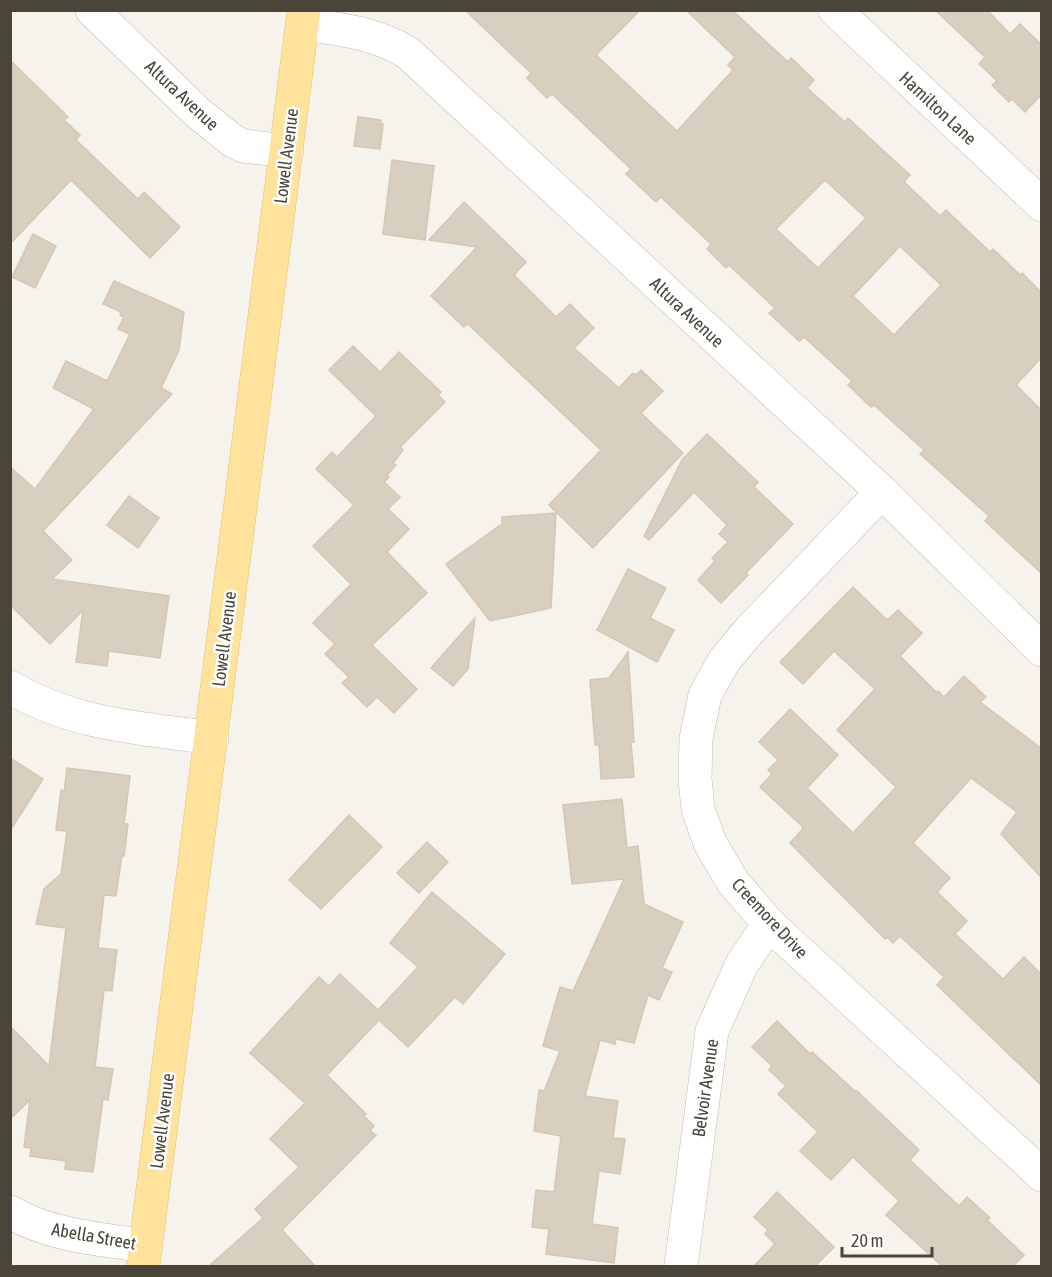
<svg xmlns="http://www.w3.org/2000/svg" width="1052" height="1277" font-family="'Asap Condensed',sans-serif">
<rect width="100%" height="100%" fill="#f6f3ec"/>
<g fill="#d8cfc1" stroke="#d3c7b4" stroke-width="1.5" fill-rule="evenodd">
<path d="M465,10H640L596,55L677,131L733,70L728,65L735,57L686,10H732L788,62L791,58L814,80L807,88L845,122L848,118L910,175L904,182L940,216L946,210L990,252L993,249L1020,275L1022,273L1041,292V358L1016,385L1041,410V573L985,521L989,516L920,454L924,450L874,405L871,407L848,385L852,381L804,337L799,341L769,313L775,308L729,265L726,268L707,249L711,244L661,197L656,202L626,174L631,169L552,94L547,98L527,78L531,73ZM825,180L866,218L818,268L776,229ZM900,246L941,285L894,335L853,296Z"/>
<path d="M935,10H987L1010,34L1020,24L1041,44V95L1025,112L1012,99L1009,102L992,85L997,81L979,64L985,57Z"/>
<path d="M10,60L68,117L64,120L80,135L76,140L138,199L144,192L180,227L150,258L71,180L10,244Z"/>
<path d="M358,117L381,120V124H383L380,149L354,146Z"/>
<path d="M392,160L434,166L425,240L383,234Z"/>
<path d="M464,202L526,262L514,275L556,317L570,304L594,328L574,348L619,388L633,373L636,375L641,370L663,391L641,413L683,453L593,548L549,505L601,450L468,324L464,327L431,296L477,247L429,240Z"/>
<path d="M33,234L56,246L35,288L12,277Z"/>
<path d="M114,281L184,312L179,350L161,388L172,394L43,531L72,560L52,579L169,596L160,658L109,651L107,666L76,662L83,610L50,644L10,605V467L35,489L94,409L53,388L66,361L107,381L130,334L118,329L124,317L120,315L121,312L103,304Z"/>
<path d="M353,346L380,372L399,352L441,392L438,395L445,402L400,447L403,450L393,463L396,465L387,475L389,477L384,482L400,497L388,509L409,529L387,552L427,593L372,645L417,689L394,713L377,697L367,707L342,683L349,677L325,654L335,644L313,623L351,584L313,546L354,505L316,469L332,452L337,457L376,416L329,370Z"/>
<path d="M707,434L758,482L754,487L793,524L746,573L748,575L721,603L698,580L715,561L712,558L728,542L719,534L727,525L694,492L649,540L644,536L682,460Z"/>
<path d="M129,496L159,518L138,548L107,525Z"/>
<path d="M556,513L551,608L490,621L446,564L502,524V517Z"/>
<path d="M628,569L666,588L650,618L674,630L657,662L597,630Z"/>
<path d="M853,587L887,620L898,610L922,633L900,656L937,693L938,691L944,697L964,676L986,697L980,702L1041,748V877L1001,834L1017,812L971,778L913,843L950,878L937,892L967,921L955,934L1003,979L1024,957L1041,974V1085L937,985L944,977L900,936L893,943L887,937L885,939L790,843L803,829L801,825L760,787L772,774L768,770L778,760L759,742L790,709L838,755L807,788L853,833L896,787L837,730L875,689L834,651L803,684L780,662Z"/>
<path d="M475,618L468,669L453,686L431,668Z"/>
<path d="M628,652L634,742H631L634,777L601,779L599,745H595L590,680L609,678Z"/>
<path d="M10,758L43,779L10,831Z"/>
<path d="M67,768L130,776L124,824H128L124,856L122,855L116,896L104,895L98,948L117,950L112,991L104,990L95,1067L113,1069L108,1100L103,1099L93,1172L65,1169L66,1161L30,1156L31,1148L24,1147L30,1100L10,1119V1026L49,1066L66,928L36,924L44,889L61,874L67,831L56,830L61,790L64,792Z"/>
<path d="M622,799L627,848L638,846L644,904L683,922L662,968L672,972L659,1000L648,995L634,1043L616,1039L615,1044L600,1040L585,1096L618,1101L613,1138L625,1139L620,1174L599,1171L592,1224L618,1228L614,1263L546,1254L549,1229L532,1227L536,1190L554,1192L561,1136L534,1131L539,1090L544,1091L560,1051L543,1046L549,1025L560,987L573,991L624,879L572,884L563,805Z"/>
<path d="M349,815L382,847L321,909L289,880Z"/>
<path d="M427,842L448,862L419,893L397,873Z"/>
<path d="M432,892L505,954L463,1004L455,997L408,1047L379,1020L327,1075L366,1114L364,1116L374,1126L370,1130L376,1135L282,1230L315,1266H209L263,1218L255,1209L299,1167L270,1139L305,1103L250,1053L319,977L329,986L340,974L378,1010L418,967L390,943Z"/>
<path d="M777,1021L810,1054L812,1052L856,1092L857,1091L919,1150L910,1160L959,1206L967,1197L990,1218L987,1220L1024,1255L1013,1266H942L886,1215L899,1201L853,1157L831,1180L800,1151L818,1132L778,1094L786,1086L769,1070L772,1066L752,1047Z"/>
<path d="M777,1192L834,1247L815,1266H754L775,1244L765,1234L768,1230L754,1217Z"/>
</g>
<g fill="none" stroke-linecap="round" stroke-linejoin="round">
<g stroke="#c2bbae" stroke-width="34">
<g id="street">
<path d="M92,10L197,112L233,141L243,146L287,151"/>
<path d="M835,10L1042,205"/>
<path d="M303,24C340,29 376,33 408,53L882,492L1042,650"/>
<path d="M882,492L749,631L724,661L705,695L696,739L695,779L698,809L710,843L733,882L769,924L1042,1175"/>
<path d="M10,687C73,725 141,728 212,738"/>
<path d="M10,1212C51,1236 100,1239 146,1246"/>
<path d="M681,1266L712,1031L742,964L769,924"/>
</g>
</g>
<g stroke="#e6c16a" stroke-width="34">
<path id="primary" d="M143,1266L304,10"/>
</g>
<use href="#street" stroke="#fff" stroke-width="33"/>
<use href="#primary" stroke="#ffe39c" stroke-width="33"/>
</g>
<g text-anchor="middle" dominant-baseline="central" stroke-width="5" stroke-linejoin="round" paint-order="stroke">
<g font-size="18" fill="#4b4439" stroke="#fff">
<text transform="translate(182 95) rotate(43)">Altura Avenue</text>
<text transform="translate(938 108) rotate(43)">Hamilton Lane</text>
<text transform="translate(286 156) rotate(-83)">Lowell Avenue</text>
<text transform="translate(687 312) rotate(43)">Altura Avenue</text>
<text transform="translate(224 639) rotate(-83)">Lowell Avenue</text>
<text transform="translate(770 918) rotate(47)">Creemore Drive</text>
<text transform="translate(705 1088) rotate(-82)">Belvoir Avenue</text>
<text transform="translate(162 1121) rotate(-83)">Lowell Avenue</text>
<text transform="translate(94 1236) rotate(10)">Abella Street</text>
</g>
</g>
<rect width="1052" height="1277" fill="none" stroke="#4b4439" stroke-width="24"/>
<path d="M842 1247v9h90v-9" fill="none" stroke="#4b4439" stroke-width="3"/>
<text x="851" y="1247" font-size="18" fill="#4b4439" stroke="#ffffff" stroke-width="4.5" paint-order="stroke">20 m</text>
</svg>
